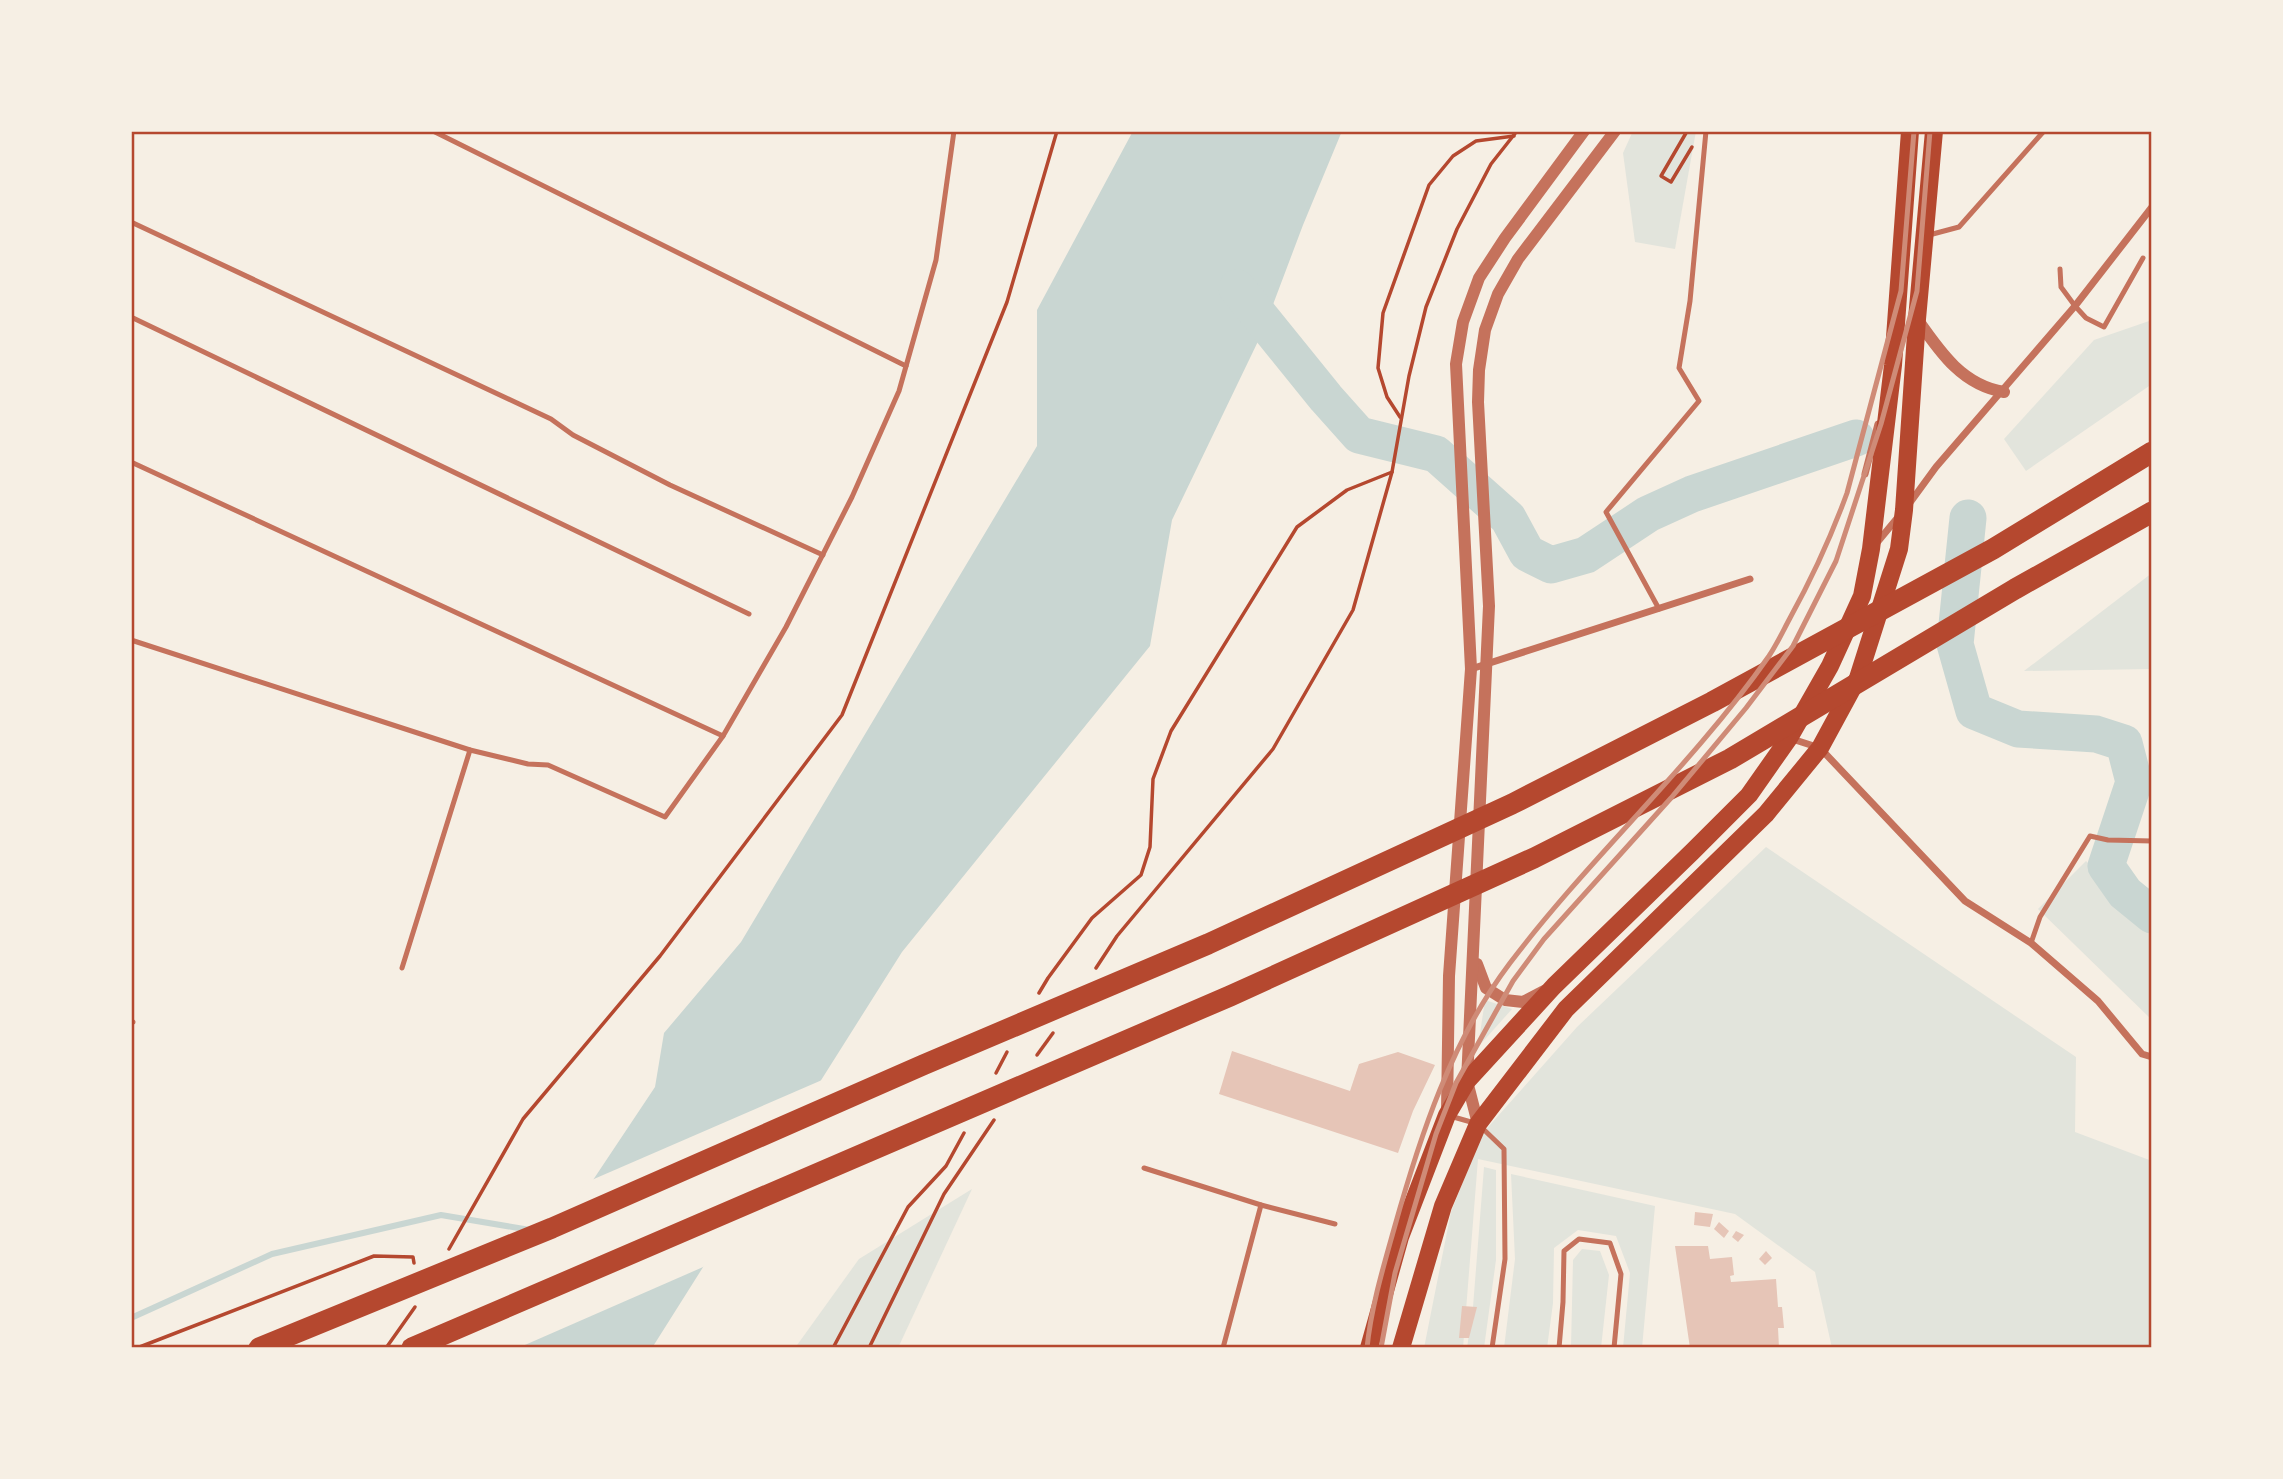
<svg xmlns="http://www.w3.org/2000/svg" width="2283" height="1479" font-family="'PT Sans Narrow',sans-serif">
<rect width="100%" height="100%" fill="#f6efe4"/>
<g fill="#e2e4dc">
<path d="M1633,131H1696L1675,249L1635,242L1623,153Z"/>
<path d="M2152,320V384L2026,471L2004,439L2094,340Z"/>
<path d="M2152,573V669L2024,671Z"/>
<path d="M1766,847L2076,1057L2075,1132L2152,1161V1348H1832L1815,1272L1735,1214L1478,1159L1463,1348H1424L1451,1212L1482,1134L1577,1027Z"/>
<path d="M2086,861L2152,929V1020L2038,909Z"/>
<path d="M1485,1000L1512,1009L1478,1047Z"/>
<path d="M1484,1167L1496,1170V1260L1484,1348H1467L1473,1307Z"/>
<path d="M1511,1174L1655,1206L1642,1348H1623L1630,1273L1616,1236L1578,1230L1554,1248L1553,1303L1547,1348H1504L1515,1259Z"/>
<path d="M972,1189L898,1348H795L859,1259Z"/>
<path d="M1582,1249L1600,1251L1609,1275L1601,1348H1571L1573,1260Z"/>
</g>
<path fill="#c9d6d2" d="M1133,131H1342L1303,225L1263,331L1172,520L1150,646L902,952L652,1348H492L563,1225L655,1087L664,1033L741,942L1037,446V310Z"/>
<path fill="#f6efe4" d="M829,1077L710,1264L518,1348H489L560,1223L587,1182Z"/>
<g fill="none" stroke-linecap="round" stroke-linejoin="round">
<path stroke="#c9d6d2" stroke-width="6" d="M131,1318L272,1254L441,1215L530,1230"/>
<g stroke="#c9d6d2" stroke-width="37">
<path d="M1237,288L1326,398L1359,435L1436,454L1508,518L1527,553L1551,565L1586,555L1648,514L1692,494L1856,438"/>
<path d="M1968,518L1955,644L1974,711L2018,729L2096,734L2124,743L2134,782L2106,866L2125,893L2152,915"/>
</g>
</g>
<g fill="#e6c5b7">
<path d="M1232,1051L1350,1091L1359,1064L1398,1052L1435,1065L1413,1111L1398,1153L1219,1094Z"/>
<path d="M1695,1212L1713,1214L1710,1227L1694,1225Z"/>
<path d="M1719,1222L1729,1231L1724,1238L1714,1229Z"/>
<path d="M1736,1231L1744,1235L1738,1242L1732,1237Z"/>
<path d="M1675,1246H1708L1710,1259L1732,1257L1734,1275L1730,1276L1731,1282L1776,1279L1778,1307H1782L1784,1328H1778L1779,1348H1690Z"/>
<path d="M1766,1251L1772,1258L1765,1265L1759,1259Z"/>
<path d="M1462,1306L1477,1307L1469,1338H1459Z"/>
</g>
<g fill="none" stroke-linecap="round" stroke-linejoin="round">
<g stroke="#b5482f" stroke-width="3.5">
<path d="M1683,131L1686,133L1661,176L1671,182L1692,147"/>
<path d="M1400,417L1387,397L1378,368L1383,313L1429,185L1453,156L1476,141L1514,136"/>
<path d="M1096,968L1117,936L1273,749L1353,610L1392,472L1409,376L1426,307L1457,229L1491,164L1517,131"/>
<path d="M1039,993L1048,978L1092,918L1141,875L1150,847L1153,779L1171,731L1297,527L1347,490L1392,472"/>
<path d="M1037,1055L1053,1033"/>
<path d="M996,1073L1007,1052"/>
<path d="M449,1249L523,1119L660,956L842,715L1007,302L1057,131"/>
<path d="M137,1348L374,1256L413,1257L414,1263"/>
<path d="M386,1348L415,1307"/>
<path d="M833,1348L908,1207L946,1166L964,1133"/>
<path d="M869,1348L944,1194L994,1120"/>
</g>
<g stroke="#c5725c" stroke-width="5">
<path d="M433,131L906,366"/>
<path d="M131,222L551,419L573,435L670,485L823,555"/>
<path d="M1929,235L1959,227L2044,131"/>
<path d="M2060,269L2061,287L2075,306L2086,318L2104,327L2143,258"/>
<path d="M131,317L749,614"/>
<path d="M131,462L723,736"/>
<path d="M1659,609L1606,512L1699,401L1679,368L1690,301L1706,131"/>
<path d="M131,640L470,750L528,764L548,765L665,817L723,736L786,627L852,497L899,391L936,260L954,131"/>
<path d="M2031,943L2040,917L2090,836L2108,840L2152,841"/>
<path d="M402,968L470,750"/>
<path d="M131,1022H133"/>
<path d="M1450,1116L1478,1124L1504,1149L1505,1259L1492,1348"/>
<path d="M1144,1168L1261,1205L1335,1224"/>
<path d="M1223,1348L1261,1205"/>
<path d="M1559,1348L1563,1302L1564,1251L1579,1239L1610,1243L1621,1274L1614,1348"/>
</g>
<g stroke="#c5725c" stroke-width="7">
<path d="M1865,474L1878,424"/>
<path d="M1909,504L1936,467L2075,306L2152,207"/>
<path d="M1875,545L1899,516"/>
<path d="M1471,669L1750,579"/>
<path d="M1789,738L1820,748L1965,901L2031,943L2098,1001L2142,1054L2152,1057"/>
</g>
<g stroke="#c5725c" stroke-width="12">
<path d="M1917,319C1940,352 1962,385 2004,392"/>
<path d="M1477,964L1486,988L1505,1000L1523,1002L1544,991"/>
<path d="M1447,1111L1449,976L1471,669L1456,364L1463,322L1479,278L1505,238L1584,131"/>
<path d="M1478,1124L1467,1081L1489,606L1478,402L1479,370L1485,330L1498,294L1518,259L1615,131"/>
</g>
<g stroke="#b5482f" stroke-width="18">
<path d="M1369,1348L1400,1237L1447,1115L1467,1081L1554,986L1692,852L1749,795L1789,738L1830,666L1862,596L1871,549L1893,365L1910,131"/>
<path d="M1401,1348L1443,1206L1478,1124L1566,1009L1766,814L1820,748L1858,678L1899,549L1904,510L1917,319L1934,131"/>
</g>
<g stroke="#b5482f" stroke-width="21">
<path d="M259,1348L552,1228L923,1065L1208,944L1512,804L1712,702L1993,549L2152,452"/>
<path d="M412,1348L1230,996L1534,858L1730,759L2015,589L2152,512"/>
</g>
<g stroke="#cf8b77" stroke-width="5">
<path d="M1367,1348C1371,1308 1383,1268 1394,1229C1420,1136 1451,1041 1510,963C1591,856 1692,766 1769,656C1777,644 1783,631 1790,618C1812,578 1831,537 1847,493L1901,291L1914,131"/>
<path d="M1381,1348L1395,1273L1436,1134L1456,1083L1513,981L1544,939L1671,798L1746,708L1793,646L1836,561L1881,424L1917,291L1930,131"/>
</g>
</g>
<rect width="2283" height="1479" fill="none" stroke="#f6efe4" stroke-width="266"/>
<rect x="133" y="133" width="2017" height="1213" fill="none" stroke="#b5482f" stroke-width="2.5"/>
</svg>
